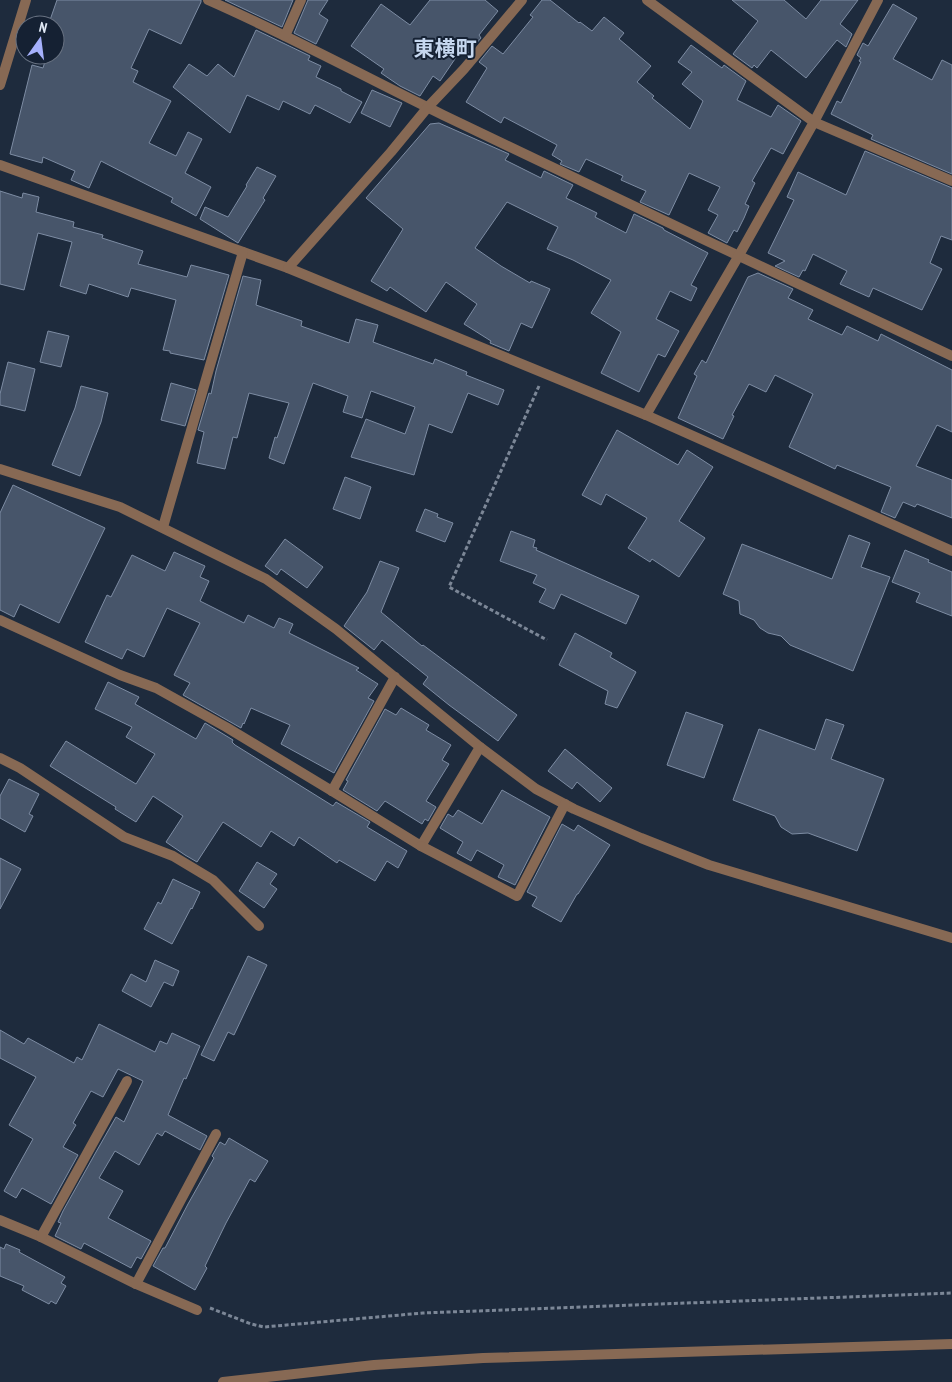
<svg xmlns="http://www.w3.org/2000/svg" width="952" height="1382" font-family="'PT Sans Narrow','Noto Sans JP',sans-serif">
<rect width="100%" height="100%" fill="#1e2b3d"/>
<g fill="#47556a" stroke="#7d8ca3">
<path d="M57,0H201V2L181,44L149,29L131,68L138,71L133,82L171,101L149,143L176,156L188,132L202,139L185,173L211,187L196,216L171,202L173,198L101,161L89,188L71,180L75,171L43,157L42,163L10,154L32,65L43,68L47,55H55V25L49,23Z"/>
<path d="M225,0H293L282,27Z"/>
<path d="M308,0H328L319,14L328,20L316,44L294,33Z"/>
<path d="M430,0H485L498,11L479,35L481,38L468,53L465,51L462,54L459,53L440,81L433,76L420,96L400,86L381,73L384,69L351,46L381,4L410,25Z"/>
<path d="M542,0H550L579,23L580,22L592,31L604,17L624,33L619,39L651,66L637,82L654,96L652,98L690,129L703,101L682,84L692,72L678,62L691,45L722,68L724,65L746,81L737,100L771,117L778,105L801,121L783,154L771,148L752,181L755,183L745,204L749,206L744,218L737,232L734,230L727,243L708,233L718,215L708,210L720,187L689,173L669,215L640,202L646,191L621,180L623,176L586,159L579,172L560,164L562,161L552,155L557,145L504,117L501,123L466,102L487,68L479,62L492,46L503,54L533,17L530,15Z"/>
<path d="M732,0H784L806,19L821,0H858L840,24L852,34L846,47L837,40L806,78L771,50L757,68L754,65L752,68L733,54L758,21Z"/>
<path d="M893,4L917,18L893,59L932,80L942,60L952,65V174L871,139L873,135L831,114L837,101L841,103L861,62L859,61L861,58L857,55L863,43L868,46Z"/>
<path d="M256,30L310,56L308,60L321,66L316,77L341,89V91L362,102L350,123L315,105L310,114L283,101L279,110L247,95L230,133L173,87L189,64L207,76L218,64L234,77Z"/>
<path d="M372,90L402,103L390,127L361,113Z"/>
<path d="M439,123L509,154L505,160L541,178L544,171L573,185L566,198L597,213L595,217L626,233L634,214L663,228L664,230L708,253L691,285L697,288L691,301L670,291L656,319L679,331L665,357L658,354L639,392L601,373L621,332L591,313L611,280L573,260L547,249L558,227L507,202L475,248L501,266L530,283L531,281L550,289L532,328L521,323L509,351L490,343L491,341L464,324L477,304L446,282L426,312L390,287L387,291L371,281L403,229L366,198L430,124Z"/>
<path d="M865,151L952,188V240L941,236L930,263L942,269L922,310L873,288L869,297L840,284L847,271L813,254L805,271L803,270L799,277L775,266L785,261L768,253L794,200L787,197L798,172L846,195Z"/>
<path d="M257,167L276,176L263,198L265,200L238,243L200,219L205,207L228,217L247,186L246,185Z"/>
<path d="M0,191L22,198L23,193L39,197L36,212L74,222L73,227L103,235L102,238L143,251L138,264L187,277L191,265L229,275L204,360L170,353V351L163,350L176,300L131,288L128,297L89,284L86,294L60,286L72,242L38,233L24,290L0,284Z"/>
<path d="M758,273L793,289L788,298L813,310L808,319L842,335L847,326L878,341L881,334L952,370V432L937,425L916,466L952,480V518L917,504L915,507L903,502L895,518L881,512L891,487L837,465L835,469L789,447L813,394L775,375L766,392L749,384L732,415L734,416L723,439L678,418L697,376L694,374L702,360L706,363L748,277Z"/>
<path d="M243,276L261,280L256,305L302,321L301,326L349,343L356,319L378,325L373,342L433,364L435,359L467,372L466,375L504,390L498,405L468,393L452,433L429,424L414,475L351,457L366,419L405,434L415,407L371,391L362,418L343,412L348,396L313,383L284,464L269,458L275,437L277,438L289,403L249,393L237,438L233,437L225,469L197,463L204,432L198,430L209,393L211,394L216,371Z"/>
<path d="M48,331L69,336L61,367L40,362Z"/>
<path d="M8,362L35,369L25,411L0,405V394Z"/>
<path d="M171,383L196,390L185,426L161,420Z"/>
<path d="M81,386L108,393L101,422L80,476L52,465L75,408Z"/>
<path d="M617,430L678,465L687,450L713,467L679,521L705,538L679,577L652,559L650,562L628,548L647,518L606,494L601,505L582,495Z"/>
<path d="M345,477L371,487L360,519L333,509Z"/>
<path d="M13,485L105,528L59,623L20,604L14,617L0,610V513Z"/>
<path d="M425,509L438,514L437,517L453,523L445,542L416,531Z"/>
<path d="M511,531L535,540L533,547L537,548L536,550L639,596L626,624L561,594L554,609L539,602L546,589L533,583L537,575L500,561Z"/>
<path d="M849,535L870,543L861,567L890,577L853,671L790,645L781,636L768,633L760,628L754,620L740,614L739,601L723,594L742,544L832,579Z"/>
<path d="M285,539L323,567L307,588L281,569L277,575L265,566Z"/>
<path d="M905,550L929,560L928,562L952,572V616L916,602L920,593L892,582Z"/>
<path d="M174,552L205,566L200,577L209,581L200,601L244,623L248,615L274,628L279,618L293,624L289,633L359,668L356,670L378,684L368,698L374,701L334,773L281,744L290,725L251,708L244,724L243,723L241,728L183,695L190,683L174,675L200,623L167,608L144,657L127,649L122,659L85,642L107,595L111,597L132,555L165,571Z"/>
<path d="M380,561L399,568L381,612L422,646L423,645L517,715L498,741L449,705L423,684L428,677L382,640L374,650L344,626L367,592Z"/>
<path d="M575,633L612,653L610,657L636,672L617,708L605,704L608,691L559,665Z"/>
<path d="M108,682L139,697L135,704L196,739L205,723L233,740L232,742L235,745L333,806L336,802L370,822L367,827L407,851L398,868L387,861L375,881L339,860L337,863L299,837L294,846L271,831L261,847L223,822L197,862L185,855L166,842L183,816L153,796L136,822L115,809L116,807L50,766L66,741L136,784L155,754L126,737L132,727L95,709Z"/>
<path d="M401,708L429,725L426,730L451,745L442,760L449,764L426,801L436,807L428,821L425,819L422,824L385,801L377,811L343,790L348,781L346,780L385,709L396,715Z"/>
<path d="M686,712L723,725L704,778L667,765Z"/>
<path d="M826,719L844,725L831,759L884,779L857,851L808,833L792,834L781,827L775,816L733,800L759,729L815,750Z"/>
<path d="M565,749L612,788L600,802L577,782L572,789L548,771Z"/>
<path d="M9,779L39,794L29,814L33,816L25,832L0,818V796Z"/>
<path d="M502,790L550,817L515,885L498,877L504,865L477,850L471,861L457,853L463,842L440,828L448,814L453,817L458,810L482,824Z"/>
<path d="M562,824L574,831L578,825L610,845L578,894H577L561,922L532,906L537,897L527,892Z"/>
<path d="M0,858L21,869L0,909Z"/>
<path d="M257,862L277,874L270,884L277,889L264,908L239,891Z"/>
<path d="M173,879L200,892L192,909L191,908L172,944L144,929L158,902L161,904Z"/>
<path d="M248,956L267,965L234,1035L228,1032L214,1061L201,1055Z"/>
<path d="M155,960L179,971L173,986L164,982L151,1007L122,991L131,974L146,982Z"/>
<path d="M99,1024L155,1052L160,1041L167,1044L172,1033L200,1046L186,1079L184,1078L168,1115L207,1136L200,1150L165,1131L162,1136L157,1133L139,1165L115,1151L99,1178L123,1191L108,1218L151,1241L141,1259L137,1257L131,1268L84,1243L81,1249L55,1236L61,1223L58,1222L63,1211L96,1152L116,1117L124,1122L143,1081L118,1069L103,1097L91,1091L73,1123L76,1125L63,1147L78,1155L51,1204L22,1188L16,1198L4,1191L33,1139L9,1125L36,1077L0,1058V1030L24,1044L28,1038L74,1063L77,1057L82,1060Z"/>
<path d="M229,1138L268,1161L255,1182L250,1179L226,1223L205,1266L207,1268L195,1290L153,1266L163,1248H165L188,1204L214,1158L212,1156L220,1142L225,1145Z"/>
<path d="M6,1244L20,1250L19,1252L65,1277L61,1283L66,1286L56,1304L51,1301L49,1304L22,1290L24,1286L0,1276V1247L4,1249Z"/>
</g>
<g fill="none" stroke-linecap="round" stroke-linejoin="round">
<g stroke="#7c8797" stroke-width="3" stroke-dasharray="4 2.5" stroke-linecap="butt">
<path d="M539,386L449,587L547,640"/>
<path d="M210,1308L251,1324L264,1327L423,1313L952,1293"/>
</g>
<g stroke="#876954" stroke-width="10">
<path d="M208,0C288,35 365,77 443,115C612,196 782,277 952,356"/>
<path d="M647,0L814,122L952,181"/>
<path d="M285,36L301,0"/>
<path d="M0,165L288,268L646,415L952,551"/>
<path d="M288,268L391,152L428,107L464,69L522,0"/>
<path d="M646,415L738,257L814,122L878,0"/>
<path d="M0,469L120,507L266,579L336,629L480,747L536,789L574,809L641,838L709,865L952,938"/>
<path d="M163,527L243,252"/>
<path d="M0,620L120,675L156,688L226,727L332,791L421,846L480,747"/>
<path d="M0,758L20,768L124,837L173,856L213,880L259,926"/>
<path d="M332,791L395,677"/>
<path d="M421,846L517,896L565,804"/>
<path d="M0,1220L41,1237L136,1284L197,1310"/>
<path d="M41,1237L127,1081"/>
<path d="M136,1284L216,1134"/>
<path d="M223,1382L374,1365L483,1358L952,1344"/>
</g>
<path stroke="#876954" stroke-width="10" d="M0,85L26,0"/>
</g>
<g text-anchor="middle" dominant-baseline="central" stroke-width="4" stroke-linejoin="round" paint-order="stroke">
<g font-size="21" font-weight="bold" fill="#c6d7ef" stroke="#152133">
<text x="445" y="48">東横町</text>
</g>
</g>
<g transform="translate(40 40) rotate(14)"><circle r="24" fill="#152133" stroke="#677181"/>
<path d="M0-4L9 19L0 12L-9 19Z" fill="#a6b1fc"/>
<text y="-8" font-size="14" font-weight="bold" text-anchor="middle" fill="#e1eaf6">N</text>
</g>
</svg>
